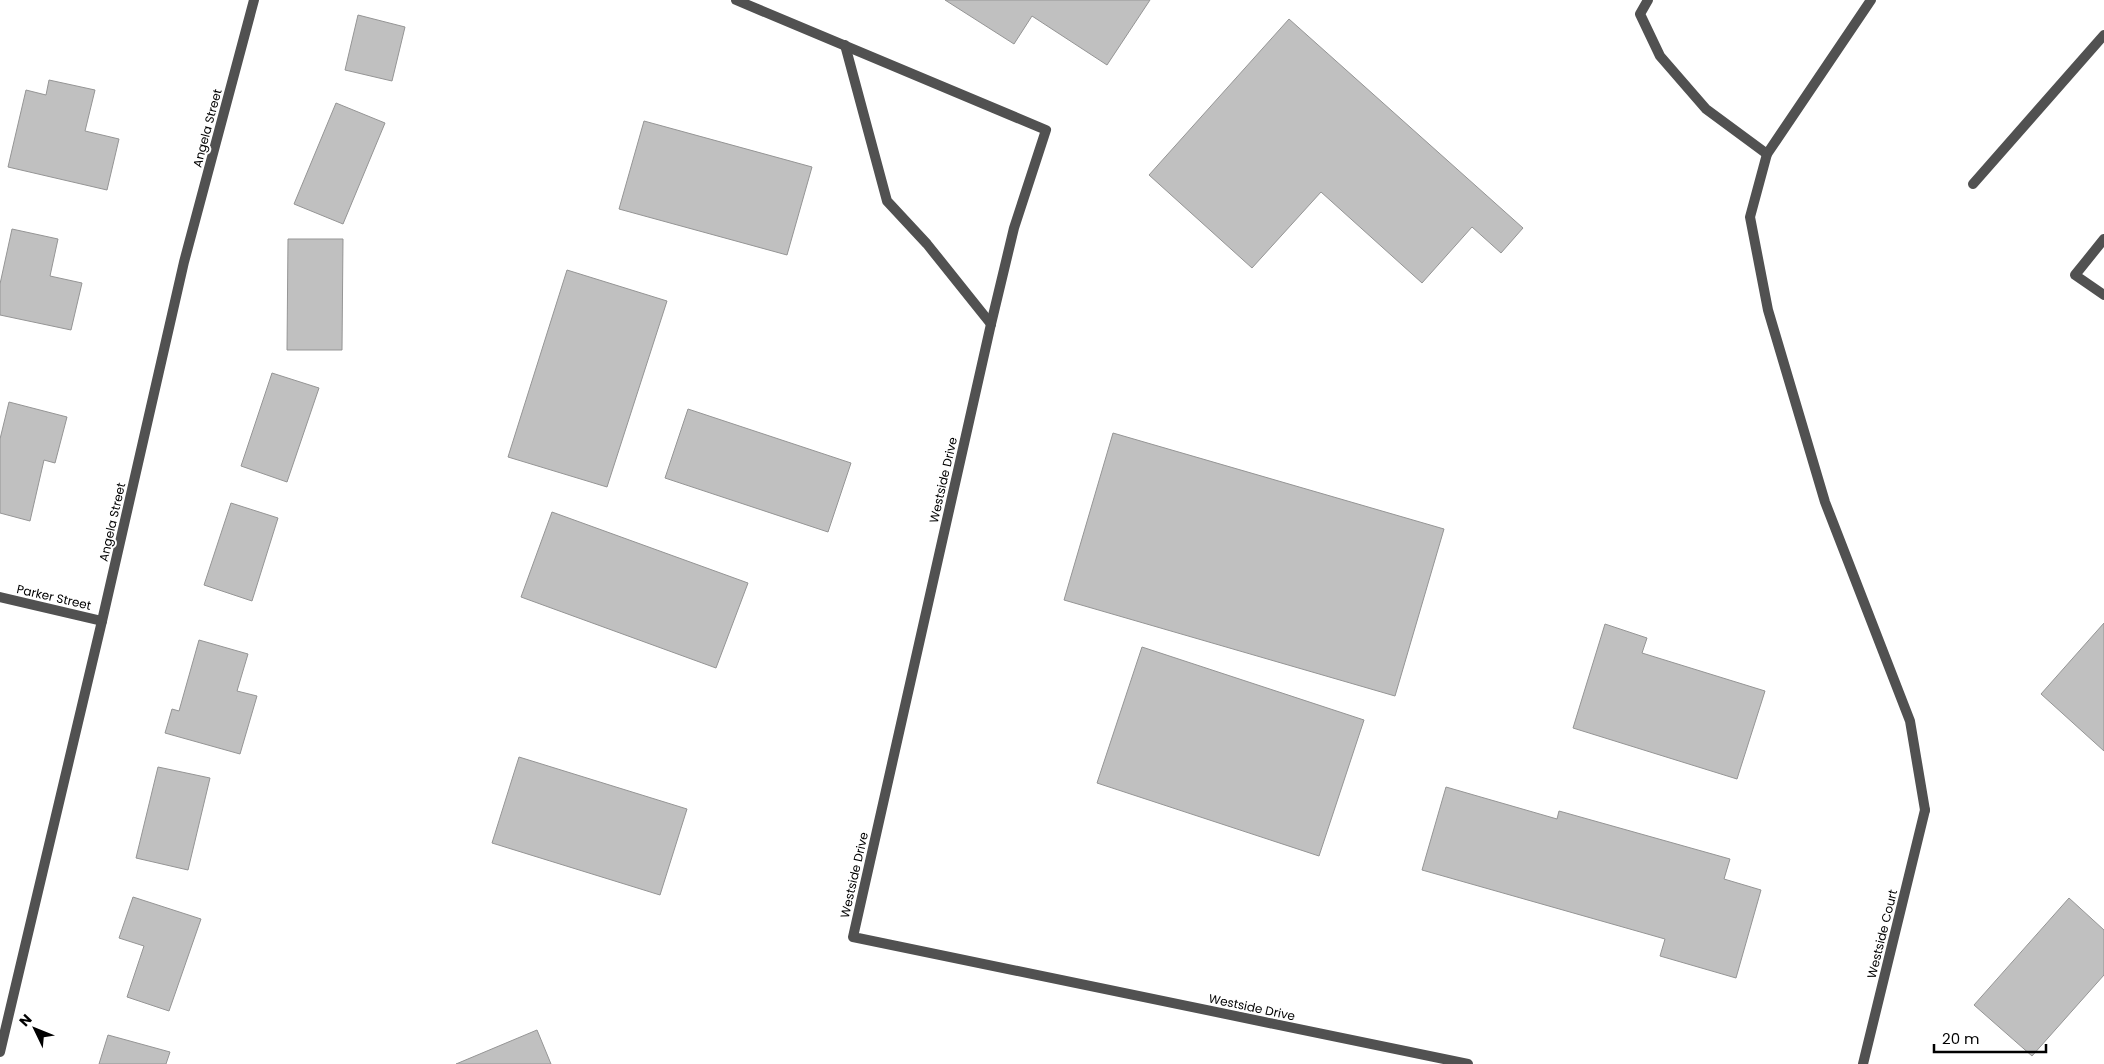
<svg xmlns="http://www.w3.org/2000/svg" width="2104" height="1064" font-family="Poppins,sans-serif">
<rect width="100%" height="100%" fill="#fff"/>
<g fill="#c0c0c0" stroke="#959595">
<path d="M945,0H1150L1107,65L1032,16L1014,44Z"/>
<path d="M358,15L405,27L392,81L345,70Z"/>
<path d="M1289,19L1523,228L1501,253L1472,227L1422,283L1321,192L1252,268L1149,175Z"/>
<path d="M49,80L95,90L85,131L119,139L107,190L8,167L26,90L46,95Z"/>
<path d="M336,103L385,123L343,224L294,204Z"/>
<path d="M644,121L812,167L787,255L619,209Z"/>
<path d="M12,229L58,239L50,276L82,283L71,330L0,315V284Z"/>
<path d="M288,239H343L342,350H287Z"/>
<path d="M567,270L667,301L607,487L508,457Z"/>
<path d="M272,373L319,388L287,482L241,466Z"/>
<path d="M9,402L67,417L55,463L44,460L30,521L0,513V439Z"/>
<path d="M688,409L851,463L828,532L665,478Z"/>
<path d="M1113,433L1444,529L1395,696L1064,600Z"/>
<path d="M231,503L278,518L252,601L204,585Z"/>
<path d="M552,512L748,583L716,668L521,597Z"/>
<path d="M2104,623V751L2041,694Z"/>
<path d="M1605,624L1647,638L1642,653L1765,691L1737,779L1573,728Z"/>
<path d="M199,640L248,654L237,691L257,696L240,754L165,733L172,709L179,711Z"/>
<path d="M1142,647L1364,720L1319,856L1097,783Z"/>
<path d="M519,757L687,809L660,895L492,843Z"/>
<path d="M158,767L210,778L188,870L136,858Z"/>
<path d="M1446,787L1557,819L1559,811L1730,859L1724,879L1761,890L1736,978L1660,956L1665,939L1422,870Z"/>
<path d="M133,897L201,919L169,1011L127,997L144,946L119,938Z"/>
<path d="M2069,898L2104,930V975L2032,1056L1974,1005Z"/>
<path d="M537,1030L551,1064H456Z"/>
<path d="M108,1035L170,1052L166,1064H99Z"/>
</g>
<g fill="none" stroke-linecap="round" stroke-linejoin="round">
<g stroke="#515151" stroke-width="10">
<path d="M736,0L1046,130L1014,228L991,324"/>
<path d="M1648,0L1640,14L1660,56L1706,109L1767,154"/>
<path d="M1871,0L1767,154L1750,217L1768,310L1825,502L1910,721L1925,810"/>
<path d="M845,45L887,201L927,244L991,324"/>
<path d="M1973,184L2104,35"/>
<path d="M2104,239L2075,275L2104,295"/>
</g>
<g stroke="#515151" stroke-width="10">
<path d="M991,324L853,937L1468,1064"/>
<path d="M0,597L102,621"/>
<path d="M0,1052L102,621L184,262L254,0"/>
<path d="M1863,1064L1925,810"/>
</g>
</g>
<g text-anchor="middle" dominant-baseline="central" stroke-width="4" stroke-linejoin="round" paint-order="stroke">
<g font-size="12" fill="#000" stroke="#fff">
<text transform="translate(207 128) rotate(-75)">Angela Street</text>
<text transform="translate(943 480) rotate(-77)">Westside Drive</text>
<text transform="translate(112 522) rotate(-77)">Angela Street</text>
<text transform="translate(54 597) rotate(13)">Parker Street</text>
<text transform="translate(854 875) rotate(-77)">Westside Drive</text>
<text transform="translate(1882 934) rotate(-76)">Westside Court</text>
<text transform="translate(1252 1007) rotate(12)">Westside Drive</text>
</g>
</g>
<g transform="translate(35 1029) rotate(313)" stroke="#ffffff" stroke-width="4" paint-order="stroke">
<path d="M0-4L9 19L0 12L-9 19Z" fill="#000000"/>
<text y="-8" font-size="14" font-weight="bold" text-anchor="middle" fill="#000000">N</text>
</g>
<path d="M1934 1044v8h112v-8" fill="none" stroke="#000000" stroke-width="2.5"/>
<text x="1942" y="1044" font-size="15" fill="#000000" stroke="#ffffff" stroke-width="4" paint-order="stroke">20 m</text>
</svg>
